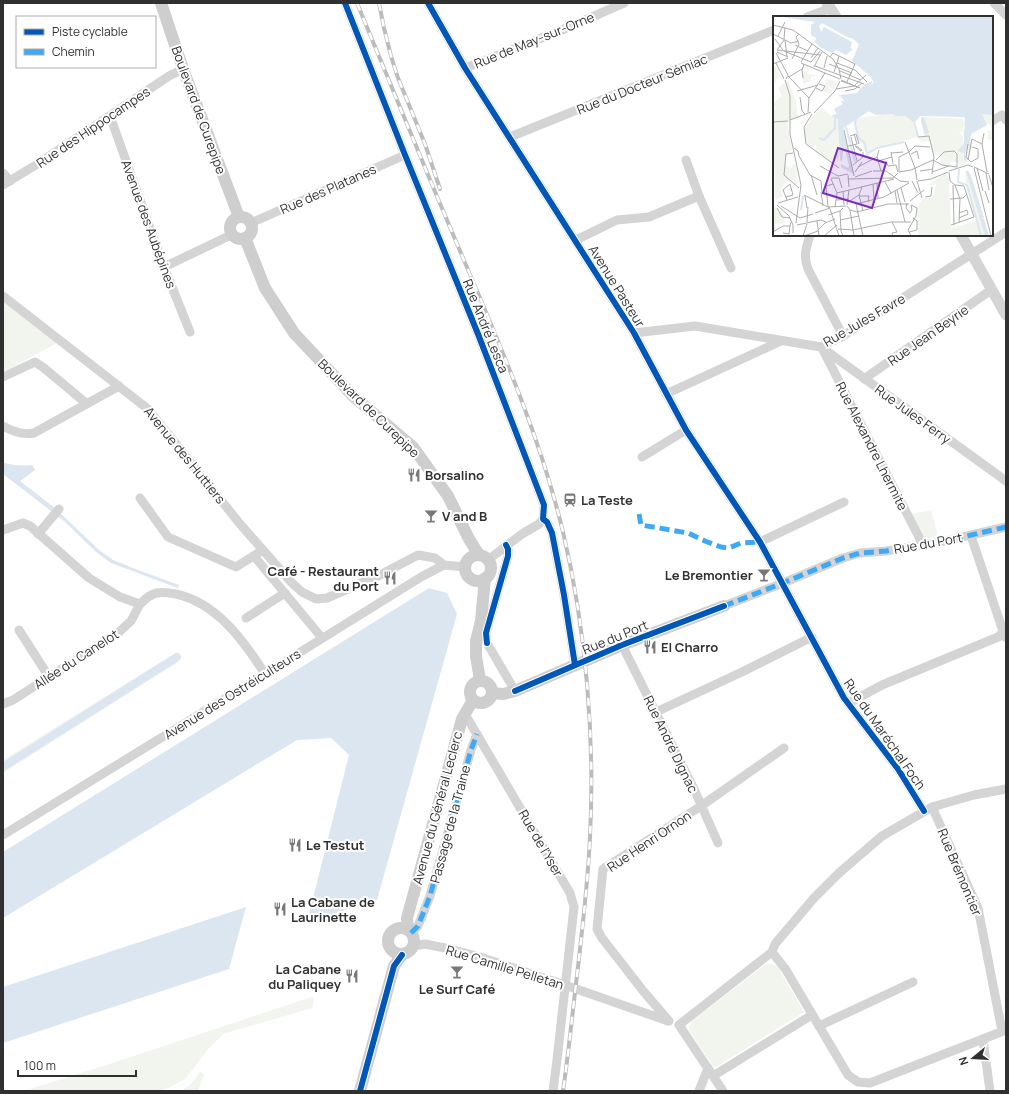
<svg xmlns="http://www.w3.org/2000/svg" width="1009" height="1094" font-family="Manrope,sans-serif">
<rect width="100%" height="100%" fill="#fff"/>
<g fill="#f1f5ed">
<path d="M3,302L57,343L3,372Z"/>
<path d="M931,510L938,537L923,539L912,514Z"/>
<path d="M174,654L178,662L3,773V760Z"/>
<path d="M767,963L777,966L804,1012L714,1068L689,1030L691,1022Z"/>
<path d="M312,997L314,1000L312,1008L223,1034L209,1048L185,1079L166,1089L158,1091H24L125,1059Z"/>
<path d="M200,1072L204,1075L198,1091H181L190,1085Z"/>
</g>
<g fill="#dbe6f1">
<path d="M3,462C12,466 23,466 32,465L35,470L20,481L56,509L99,550L113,560L138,570L179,585L178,588L111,563L95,551L64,521L3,474Z"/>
<path d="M429,588L447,593L457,614L377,900L307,922L349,755L331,738L297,740L3,918V852Z"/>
<path d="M246,907L229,969L3,1043V987Z"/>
</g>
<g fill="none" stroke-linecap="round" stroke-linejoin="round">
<path stroke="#dbe6f1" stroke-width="8" d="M3,767L177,657"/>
<g stroke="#d4d4d4" stroke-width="9">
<path d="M345,3L405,155L478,334L544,505L543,519L547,522L552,533L564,595L575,665"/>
<path d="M428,3L465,68L634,333L686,430L760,542L844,698L898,769L924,811"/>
<path d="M994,3L1006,15"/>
<path d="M807,17L831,8"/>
<path d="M465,68L562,30L624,3"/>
<path d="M110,116L164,267L190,332"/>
<path d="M992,121L1002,115L1006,120"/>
<path d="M510,137L774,30"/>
<path d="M686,160L699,196L731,268"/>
<path d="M3,173L10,181"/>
<path d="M3,185L39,163L169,76L183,69"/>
<path d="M251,223L405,155"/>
<path d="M810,235C806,249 803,255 808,269L843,336"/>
<path d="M576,240L617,220L649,217L699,196"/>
<path d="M164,267L233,234"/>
<path d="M3,296L148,409L240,524L292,583L302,592L316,599L327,598L380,575L418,555L435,558L444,565"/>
<path d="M634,333L695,326L821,347L843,336L1006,232"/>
<path d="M821,347L1006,481"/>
<path d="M823,350L923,545"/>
<path d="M3,377L35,362L44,368L87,404"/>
<path d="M864,379L991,290"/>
<path d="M666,394L781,341"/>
<path d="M3,426C13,432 22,435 34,433L119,386"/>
<path d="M642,457L686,430"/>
<path d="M140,498L168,537L236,567L263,550"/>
<path d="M3,530L23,523L30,526L89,578L120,597L140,604C153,591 159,591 176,594C217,603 244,641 265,674"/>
<path d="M38,534L59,509"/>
<path d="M971,536L1005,637"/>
<path d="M760,542L844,502"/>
<path d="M506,545L508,549V556L486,633L487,643L515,691"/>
<path d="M254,556L322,638"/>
<path d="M488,560L522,534L539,524L543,519"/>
<path d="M724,606L783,583L843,558L860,553L886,551L945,541L1006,527"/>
<path d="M246,618L285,593"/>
<path d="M19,630L49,677"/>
<path d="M622,645L694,789L718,843"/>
<path d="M849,703L882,685L998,637L1006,630"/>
<path d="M3,704L13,700L118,633L131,621L140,604"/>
<path d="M656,712L742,672L812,637"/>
<path d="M465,714L570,893L574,907L557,1060L553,1091"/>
<path d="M932,807L978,908L1002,1031"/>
<path d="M3,835L265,674L421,577L444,565L465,567"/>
<path d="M411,933L418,926L430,896L471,750L477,734"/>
<path d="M413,946L425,944L450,949L480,957L565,985L668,1021"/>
<path d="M772,952L786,970L848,1075L858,1082L870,1083L1006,1030"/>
<path d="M669,1021L644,992L602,938L597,929L603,869L701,806L784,748"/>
<path d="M679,1025L772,952L775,944L814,898L839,873L882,836L932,807L974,795L1006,789"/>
<path d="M679,1025L723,1091"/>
<path d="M819,1026L913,982"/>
<path d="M983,1039L990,1091"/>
<path d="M713,1076L812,1015"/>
<path d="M699,1091L708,1068"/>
</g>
<g stroke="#d4d4d4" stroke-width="11">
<path d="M827,3L836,17"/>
<path d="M961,235L1006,315"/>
</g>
<g stroke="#cecece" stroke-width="12">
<path d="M161,3L183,69L239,217"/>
<circle cx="241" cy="228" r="11"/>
<path d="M245,238L265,288L294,333L353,396L413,447L448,496L469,539L479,555"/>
<circle cx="478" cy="568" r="13"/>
<path d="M480,680L476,656V641L481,621L485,578"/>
<circle cx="481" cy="692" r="11"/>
<path d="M492,693L503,694L515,691L622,645L724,606"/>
<circle cx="401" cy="941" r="13"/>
<path d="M408,930L407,918L459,730L462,719L473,700"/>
<path d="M360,1091L394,966L402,955"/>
</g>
<g stroke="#bcbcbc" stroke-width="4">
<g id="rail">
<path d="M357,3C393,91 429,178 466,265C503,352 541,440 563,532C586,629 595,737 590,837C588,880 583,924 578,967C573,1008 569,1050 563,1091"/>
<path d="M379,3L384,28L391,56L398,78L425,144L440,189"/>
</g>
</g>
<use href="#rail" stroke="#fff" stroke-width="2.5" stroke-dasharray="8" stroke-linecap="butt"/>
<g stroke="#3fa9f5" stroke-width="5" stroke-dasharray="10 5" stroke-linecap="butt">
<path d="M639,514L641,525L688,533L705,541L721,547L729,548L741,543L760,542"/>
<path d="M724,606L783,583L843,558L860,553L886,551L945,541L1006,527"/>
<path d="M411,933L418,926L430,896L471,750L477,734"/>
</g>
<g stroke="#fff" stroke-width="8">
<g id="cycleway">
<path d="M345,3L405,155L478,334L544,505L543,519L547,522L552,533L564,595L575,665"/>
<path d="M428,3L465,68L634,333L686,430L760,542L844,698L898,769L924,811"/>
<path d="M487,643L486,633L508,556V549L506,545"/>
<path d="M515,691L622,645L724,606"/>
<path d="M360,1091L394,966L402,955"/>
</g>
</g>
<use href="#cycleway" stroke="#0057b8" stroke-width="6"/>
</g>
<defs>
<g id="restaurant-bare" transform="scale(1.08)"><path d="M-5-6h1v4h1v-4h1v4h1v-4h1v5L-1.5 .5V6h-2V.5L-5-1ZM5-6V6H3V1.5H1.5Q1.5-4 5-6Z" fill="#787878" stroke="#fff" stroke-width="2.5" paint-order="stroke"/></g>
<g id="station-bare" transform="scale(1.08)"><path d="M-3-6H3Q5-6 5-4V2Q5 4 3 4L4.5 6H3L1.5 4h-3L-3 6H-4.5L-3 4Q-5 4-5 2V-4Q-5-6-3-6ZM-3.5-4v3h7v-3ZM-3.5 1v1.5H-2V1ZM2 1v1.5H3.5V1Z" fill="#787878" stroke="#fff" stroke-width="2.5" paint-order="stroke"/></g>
<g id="bar-bare" transform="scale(1.08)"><path d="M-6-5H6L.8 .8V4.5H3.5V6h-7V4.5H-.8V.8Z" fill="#787878" stroke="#fff" stroke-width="2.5" paint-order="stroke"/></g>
</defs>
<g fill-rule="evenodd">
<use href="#restaurant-bare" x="414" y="475"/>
<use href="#station-bare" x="570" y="500"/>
<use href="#bar-bare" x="431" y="516"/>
<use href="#bar-bare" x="764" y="575"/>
<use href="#restaurant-bare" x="390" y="578"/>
<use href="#restaurant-bare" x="650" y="647"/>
<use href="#restaurant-bare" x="295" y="845"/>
<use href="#restaurant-bare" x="280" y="909"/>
<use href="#bar-bare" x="457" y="972"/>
<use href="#restaurant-bare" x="352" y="976"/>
</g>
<g text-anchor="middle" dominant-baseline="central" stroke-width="4" stroke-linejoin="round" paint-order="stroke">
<g font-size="13" fill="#303030" stroke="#fff">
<text transform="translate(534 40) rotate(-22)">Rue de May-sur-Orne</text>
<text transform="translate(642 84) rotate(-22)">Rue du Docteur Sémiac</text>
<text transform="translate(199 110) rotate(70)">Boulevard de Curepipe</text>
<text transform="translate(93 127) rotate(-34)">Rue des Hippocampes</text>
<text transform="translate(328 189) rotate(-24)">Rue des Platanes</text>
<text transform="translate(149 224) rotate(70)">Avenue des Aubépines</text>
<text transform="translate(617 286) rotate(58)">Avenue Pasteur</text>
<text transform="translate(864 320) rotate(-30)">Rue Jules Favre</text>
<text transform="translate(486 326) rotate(68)">Rue André Lesca</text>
<text transform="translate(928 335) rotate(-35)">Rue Jean Beyrie</text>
<text transform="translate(369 408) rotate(44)">Boulevard de Curepipe</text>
<text transform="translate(913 414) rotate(36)">Rue Jules Ferry</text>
<text transform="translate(872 446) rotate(63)">Rue Alexandre Lhermite</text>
<text transform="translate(185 455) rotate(51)">Avenue des Huttiers</text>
<text transform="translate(928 543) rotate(-10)">Rue du Port</text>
<text transform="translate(615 637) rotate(-22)">Rue du Port</text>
<text transform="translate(76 659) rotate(-33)">Allée du Canelot</text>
<text transform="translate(232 694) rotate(-32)">Avenue des Ostréiculteurs</text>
<text transform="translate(885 734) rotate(55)">Rue du Maréchal Foch</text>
<text transform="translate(671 744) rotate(64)">Rue André Dignac</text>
<text transform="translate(437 808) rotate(-75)">Avenue du Général Leclerc</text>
<text transform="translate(450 824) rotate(-75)">Passage de la Traine</text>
<text transform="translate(649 841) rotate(-34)">Rue Henri Ornon</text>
<text transform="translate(541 843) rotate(60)">Rue de l'Yser</text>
<text transform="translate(960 872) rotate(67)">Rue Brémontier</text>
<text transform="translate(505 967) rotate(17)">Rue Camille Pelletan</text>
</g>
<g font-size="13" font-weight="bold" fill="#303030" stroke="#fff" text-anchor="start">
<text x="425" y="475">Borsalino</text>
<text x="581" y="500">La Teste</text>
<text x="442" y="516">V and B</text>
<text x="379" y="571" text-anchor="end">Café - Restaurant<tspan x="379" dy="15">du Port</tspan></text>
<text x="753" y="575" text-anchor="end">Le Bremontier</text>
<text x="661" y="647">El Charro</text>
<text x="306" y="845">Le Testut</text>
<text x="291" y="902">La Cabane de<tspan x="291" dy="15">Laurinette</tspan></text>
<text x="341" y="969" text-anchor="end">La Cabane<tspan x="341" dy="15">du Paliquey</tspan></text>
<text x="457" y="989" text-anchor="middle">Le Surf Café</text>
</g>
</g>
<g transform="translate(773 16)">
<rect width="220" height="220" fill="#fff"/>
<path d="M210,14L214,20L212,39L217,54L214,39L216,27L220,37V121L219,124L214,123L216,117L213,116L219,113L216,108L213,109L212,102L203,108L196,123L199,131L195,142L196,128L192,138V141L194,146V148L192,143L193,148L186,151L185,140V146H177V150L168,149L167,140L161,139L158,132V125L148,126L146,122L151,120L148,101L189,103L192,106L189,116L186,117L190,121L189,133L191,124L190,115L195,107L193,101L187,98L147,100L142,106L146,120L105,133L94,139L90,127H86L81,105L70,113L81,159L68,151V148L75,152L76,150L71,129L69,145L67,144V116L65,147L63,141L59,146L43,136V128L39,133L36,131L31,119L32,111L46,93L50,92L58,100L64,98L61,93L70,88L67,84L72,86L64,79L84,77L98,65L96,69L102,68V65L97,58L79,45L87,29L88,45L103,57L104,67L101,73L75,92L106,69L109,61L107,52L102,46L90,41L99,30L106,27L126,30L167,25L184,29L185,53L197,88L192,136L194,127H197L194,119L199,99L197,84L202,82H196L186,53L187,44L192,50L187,42L186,23L188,18ZM94,95L103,99L119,98L84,102ZM0,50L4,52L7,60L3,64L2,69ZM34,50L36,52L34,58L44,59L38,61V64L46,62L30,68V55L34,54L31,52ZM55,59V63L64,66L61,73L55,71L58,74L56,78L50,75ZM15,64L23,85L25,101L14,105L19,134L14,137L12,149L19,152L20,148L23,149L25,166L23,169L20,165L17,168L18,165L14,166L7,173L10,181L2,183L0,95L3,92L0,91V87L9,80L5,72ZM195,154L215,220H146L144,193L149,183L160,181L163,168L158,170V167L173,157L176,164L178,212L204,205L193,167L192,155ZM0,190L10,197L12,207L2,208L4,215H0Z" fill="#f1f5ed" fill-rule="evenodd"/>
<path d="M2,0H220V99L209,98L214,109L198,118L195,142L196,128L192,138L195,147L191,144V133L190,137L185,135L191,127L192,101L147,100L142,106L146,120L144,121L141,107L133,100H123L120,98L103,99L96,95L70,112L81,158L68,151V148L75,152L76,150L71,129L69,145L67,144L65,103L58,100L64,98L61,93L70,88L67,84L72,86L67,79L84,77L92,68L100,65L97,70L101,66L97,60L79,45L86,28L79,22H76L49,7L46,10L48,16L51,11L79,26L77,32L80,33L73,39L63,34L59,37L47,31L42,26L43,22L38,19V9L42,6ZM151,101L156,117L152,119L148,106V102Z" fill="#dbe6f1"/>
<path fill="none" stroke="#dbe6f1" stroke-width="2" d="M83,102L82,108L86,123L91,126L94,138L104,132L131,126M73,111L82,146M46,122L51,124L62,112V101M186,153L185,166L194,169L204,205M194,155L213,220M196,157L210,202M28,194L30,180M210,203L215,220M204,205L208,220"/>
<path fill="none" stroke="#acacac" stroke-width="1" d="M0,9L20,14L60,43L66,53L68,63M0,18L18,27L26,25M5,20L12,6M2,23L10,34M11,23L12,11M12,24L14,41M22,29L35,35M4,34L47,39M4,34L11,24M11,35L38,46L47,35M4,36L15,41M3,37L15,59L13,63M57,41L60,37L82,48L74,66M38,42L45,32M19,43L26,28L23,21L26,18M28,46L39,28M3,47L11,63M28,47L52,57M64,47L82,54L94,66M0,48L15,42M56,48L79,57M42,50L91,68M41,51L49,36M51,52L54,40M67,55L88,64M61,56L66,40M52,57L67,63M15,60L36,82M16,61L29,53M30,62L29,54L31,48M12,64L17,80V118L28,169L23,207M68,65L87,72L68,64M43,72L49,75L52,70L46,68M63,73L81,70L93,59M24,75L45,69M72,75L82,73L89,67M27,81L29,95L32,98M36,82L52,57M35,96L36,82M41,97L62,75L67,65M39,98L31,111L33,128L66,152M17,104L38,96M0,106L15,105M71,114L81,160M211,117L209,128L214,156M77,120L83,118L86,128M78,121L84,145M145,121L156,120L161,141L159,158M132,126L142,152M195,128L193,141L198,146L205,142V133L199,131M75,130L84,128L81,118M82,130H83L89,134L88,135ZM21,132L25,135L26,140L37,159M106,134L104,141L108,155M118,136L120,148M136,136L142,130L157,131M20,137L13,138L11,159L26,172M118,137L130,136M138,138L144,135L146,143M195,144L199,123L209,128M105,145L119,141M113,145L115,150L123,149L125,156M80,149L90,141V136M47,150L65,160L75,158M85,151L104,141M201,151L216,158M142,152L144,164M201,152L218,220M204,152L210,175M100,155H113L127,165L136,166M147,155L160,153M176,155L195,149L200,151M82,156L89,146M126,156L138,154L160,144L169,149L184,151V138L181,135L171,136L163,144M126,156V141L136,136M159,156L176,150M176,156L177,165L182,169L187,183L186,207M213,157L216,174M37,159L48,165L49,176M38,159L44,179M75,159L76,171M216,159L220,172M82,161L99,155M58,162H66L69,172M58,163L64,177L62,191M75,163L120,162L125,157M139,165L145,177M144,165L149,182M145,165L158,163L175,156M112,166L118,177M104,167L105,183M100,168L101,184M180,169L181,209M89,171L86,179L90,195M128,172L132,186M124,174L132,206M70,175L71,189M122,175L124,187M212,175L216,187M48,176L50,190M64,177L121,163M31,179L57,192M32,180L34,192M86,180H96L95,186M13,181L20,179L17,168L10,174L14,184M152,181L158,180L159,171M177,183L190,182L194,178M63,184L76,183M137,185L151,174M75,186L86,179M5,187L25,181M134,187L133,192L137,197L139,194L138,189M83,188L111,181L136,167M83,188L90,220M4,189L16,200L20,209V217M74,189L76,174M8,190L27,202L40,198M74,190L77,194L81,220M55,191L53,170L60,168M55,191L73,190M4,192L9,201L17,202M57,193L66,220M77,194L84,196L115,188H136M67,195L68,215L70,220M42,197L57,192M186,197L194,194L195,198L186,202M55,199L67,195L70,192M67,204L86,200M44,205L46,220M34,206L35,191M119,206L124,216L119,217L120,220M24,209L48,204L53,206M178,209L201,201L191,170L182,169M65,213L80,214L118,206H138M45,214L52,207L62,203M0,216L10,210H17L18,206M136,216L144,214V205L140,202M10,217L16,218L17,210M30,220L34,208M31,220L45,215M51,220L64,209M138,220L135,214L143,200L144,192L138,189"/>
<path fill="#7b2cbf" fill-opacity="0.15" stroke="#7b2cbf" stroke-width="2" d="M65,132L113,147L99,192L50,177Z"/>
<rect width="220" height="220" fill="none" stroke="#303030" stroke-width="2"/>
</g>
<rect width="1009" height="1094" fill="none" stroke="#303030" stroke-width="8"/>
<rect x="16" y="16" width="140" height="52" fill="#ffffff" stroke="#acacac"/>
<rect x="24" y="29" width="20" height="6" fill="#0057b8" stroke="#acacac"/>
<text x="52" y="36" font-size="12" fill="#303030">Piste cyclable</text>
<rect x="24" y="49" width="20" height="6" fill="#3fa9f5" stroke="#acacac"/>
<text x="52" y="56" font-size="12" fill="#303030">Chemin</text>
<g transform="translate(973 1058) rotate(252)" stroke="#ffffff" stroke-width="3" paint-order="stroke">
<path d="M0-3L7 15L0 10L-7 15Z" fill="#303030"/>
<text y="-6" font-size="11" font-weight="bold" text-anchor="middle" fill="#303030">N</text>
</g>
<path d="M18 1070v6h118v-6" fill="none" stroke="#303030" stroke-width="2"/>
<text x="24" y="1070" font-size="12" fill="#303030" stroke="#ffffff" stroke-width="3" paint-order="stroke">100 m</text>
</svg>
